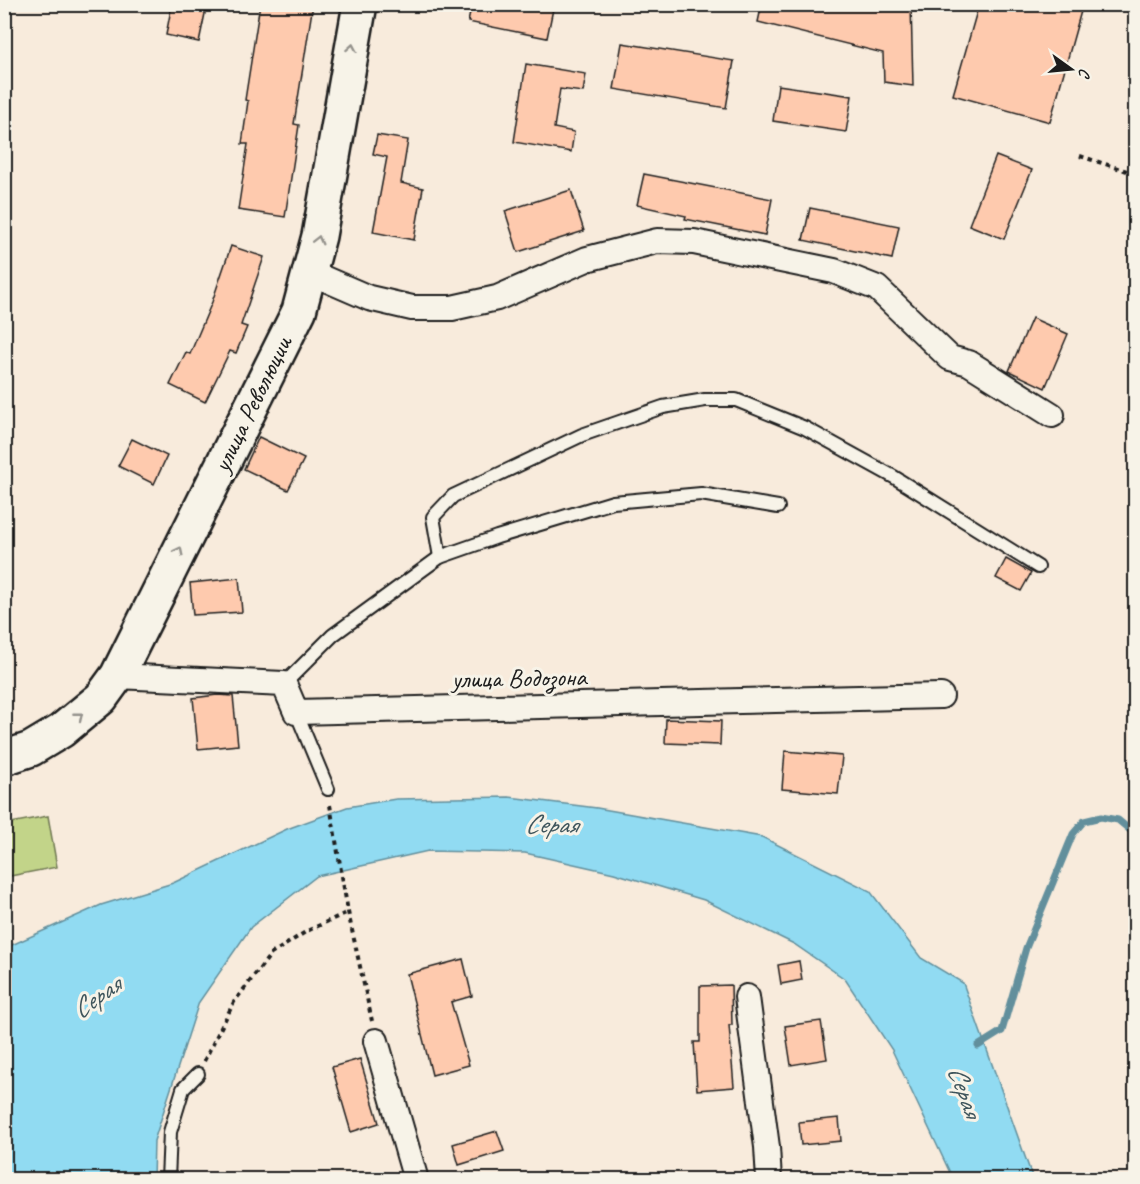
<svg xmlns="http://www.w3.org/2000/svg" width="1140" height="1184" font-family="Caveat,sans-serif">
<rect width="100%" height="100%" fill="#f8ebdc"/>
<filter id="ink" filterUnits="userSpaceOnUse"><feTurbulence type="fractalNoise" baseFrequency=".0167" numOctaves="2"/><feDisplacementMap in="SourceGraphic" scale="12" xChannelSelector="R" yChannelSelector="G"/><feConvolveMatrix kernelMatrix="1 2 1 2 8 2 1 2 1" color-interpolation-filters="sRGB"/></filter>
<g filter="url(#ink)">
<path fill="#c2d489" stroke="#6f7852" stroke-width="1.5" d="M48,816L57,867L5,877V824Z"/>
<path fill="#91dbf2" stroke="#628f9c" stroke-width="1.5" d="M509,797L597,808L762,837L870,891L921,958L963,983L1033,1179H953L892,1050L845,979L794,944L704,900L614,873L525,853L428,851L317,876L251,927L199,1002L154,1141L153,1179H5V948L101,905L173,883L287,829L347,807L396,799Z"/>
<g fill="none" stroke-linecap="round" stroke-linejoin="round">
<path stroke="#628f9c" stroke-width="7" d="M978,1046L1002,1031L1026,948L1073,834L1084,821L1101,817L1118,820L1136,835"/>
</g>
<g fill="#fecaae" stroke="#1c1c1c" stroke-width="1.5">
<path d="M172,4H207L199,42L166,35Z"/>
<path d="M260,4H313L294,124L299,125L285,217L238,210L248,144H242L248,101L245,100Z"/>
<path d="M472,4H497L522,10L523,4H530L553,9L547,38L468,22Z"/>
<path d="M762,4H856L881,11L880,4H911L913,86L884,82L883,53L758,22Z"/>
<path d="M979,4H1083L1050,122L953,95Z"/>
<path d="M622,43L734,61L726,108L614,89Z"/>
<path d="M526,64L586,74L583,92L560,89L554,128L574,132L571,152L514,142Z"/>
<path d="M778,85L852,96L846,132L773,121Z"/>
<path d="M377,135L408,140L401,183L423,188L414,240L373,232L387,157L373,154Z"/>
<path d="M996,156L1032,170L1004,239L969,225Z"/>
<path d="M644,174L772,199L765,235L685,219L686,216L637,205Z"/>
<path d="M571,190L584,231L518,252L505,211Z"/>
<path d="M810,208L899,226L892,259L803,240Z"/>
<path d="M231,246L264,257L241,325L247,327L236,353L230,351L205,402L170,385L186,352L190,354L212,302Z"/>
<path d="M1032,318L1068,334L1045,388L1009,371Z"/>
<path d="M259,437L304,459L288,490L244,469Z"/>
<path d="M132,439L167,456L154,484L118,466Z"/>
<path d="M1006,559L1031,573L1021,591L996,578Z"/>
<path d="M239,578L242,612L193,615L190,583Z"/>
<path d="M217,695L233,696L238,745L198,749L193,698Z"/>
<path d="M666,719L721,721L720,745L665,743Z"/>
<path d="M785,751L842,756L838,794L782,789Z"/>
<path d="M463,959L472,996L451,1002L469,1065L432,1075L407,974Z"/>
<path d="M799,961L802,980L781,984L778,965Z"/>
<path d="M731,985L732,1025H729L734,1087L697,1090L694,1042H700V986Z"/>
<path d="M821,1021L827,1059L791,1065L785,1026Z"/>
<path d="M360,1059L379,1123L351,1132L332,1067Z"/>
<path d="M839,1118L841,1141L801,1145L799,1122Z"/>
<path d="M497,1131L504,1151L459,1165L453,1144Z"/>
</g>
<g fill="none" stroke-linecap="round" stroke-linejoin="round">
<g stroke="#1c1c1c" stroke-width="16">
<g id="lane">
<path d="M440,557L433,517L453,496L582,435L663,407L705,400H736L805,428L894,477L1038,567"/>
<path d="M284,684L333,635L440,557L497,537L613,502L701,494L778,507"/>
<path d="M296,712L328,789"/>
<path d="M168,1180L170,1132L183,1089L198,1074"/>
</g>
</g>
<g stroke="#1c1c1c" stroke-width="28">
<g id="street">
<path d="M309,272L369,298L412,308H452L497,298L587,259L657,241L694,242L834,271L877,288L950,358L969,363L1052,415"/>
<path d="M117,676L284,684L296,712L941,696"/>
<path d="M747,997L767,1147L769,1180"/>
<path d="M376,1041L416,1180"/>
</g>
</g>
<g stroke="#1c1c1c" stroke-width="38">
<path id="secondary" d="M4,758L31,749L61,731L101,698L117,676L299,311L319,236L360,4"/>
</g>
<g stroke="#1c1c1c" stroke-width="4" stroke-dasharray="4.5 4.5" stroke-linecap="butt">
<path d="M1080,156L1127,171L1136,175"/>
<path d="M330,805L348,912L372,1021"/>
<path d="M204,1061L234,1002L271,954L307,931L348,912"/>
</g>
<use href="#lane" stroke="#f7f3e8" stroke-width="12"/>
<use href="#street" stroke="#f7f3e8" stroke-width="24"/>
<use href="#secondary" stroke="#f7f3e8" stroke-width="33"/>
</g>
<defs><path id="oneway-chevron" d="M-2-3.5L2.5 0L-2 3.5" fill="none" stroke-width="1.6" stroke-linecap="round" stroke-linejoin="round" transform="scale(1.5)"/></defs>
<g stroke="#94928c">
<use href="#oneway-chevron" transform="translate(352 48) rotate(-80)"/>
<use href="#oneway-chevron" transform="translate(318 240) rotate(-76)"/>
<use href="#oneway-chevron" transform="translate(179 551) rotate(-64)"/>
<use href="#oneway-chevron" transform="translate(79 716) rotate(-39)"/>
</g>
</g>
<g text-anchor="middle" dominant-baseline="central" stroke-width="6" stroke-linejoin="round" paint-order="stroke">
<g font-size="26" fill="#1c1c1c" stroke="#f7f3e8">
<text transform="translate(252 404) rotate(-64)">улица Революции</text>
<text transform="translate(519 678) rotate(-1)">улица Водозона</text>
</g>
<g font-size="27" font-style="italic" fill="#3f555c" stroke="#f7f3e8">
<text transform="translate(551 824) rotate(1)">Серая</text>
<text transform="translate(96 997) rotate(-35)">Серая</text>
<text transform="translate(965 1091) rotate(70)">Серая</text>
</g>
</g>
<rect width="1140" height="1184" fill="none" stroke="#f7f3e8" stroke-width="24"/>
<rect x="12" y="12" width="1116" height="1160" fill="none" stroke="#1c1c1c" stroke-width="2" filter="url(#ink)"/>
<g transform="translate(1071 69) rotate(105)" stroke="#f7f3e8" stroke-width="4.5" paint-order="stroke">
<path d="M0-4.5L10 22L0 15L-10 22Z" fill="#1c1c1c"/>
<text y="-9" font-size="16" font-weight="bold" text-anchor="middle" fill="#1c1c1c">С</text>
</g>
</svg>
